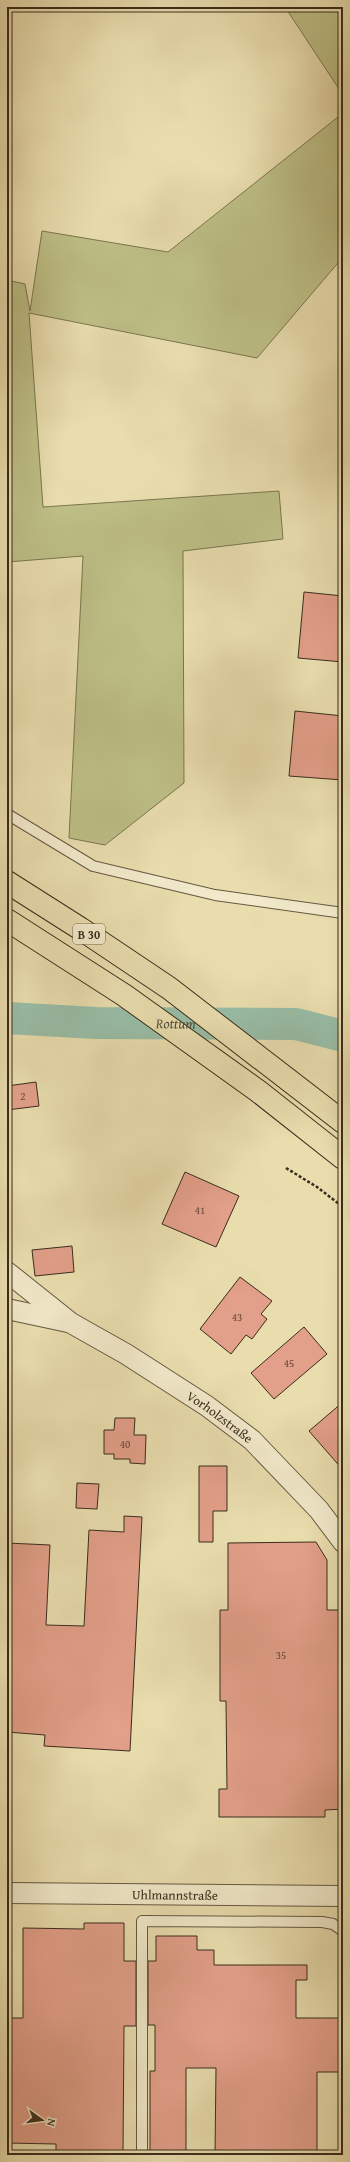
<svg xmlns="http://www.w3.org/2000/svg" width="350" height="2162" font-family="'Gentium Book Plus',serif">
<rect width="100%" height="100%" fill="#e9ddae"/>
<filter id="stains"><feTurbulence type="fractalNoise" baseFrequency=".005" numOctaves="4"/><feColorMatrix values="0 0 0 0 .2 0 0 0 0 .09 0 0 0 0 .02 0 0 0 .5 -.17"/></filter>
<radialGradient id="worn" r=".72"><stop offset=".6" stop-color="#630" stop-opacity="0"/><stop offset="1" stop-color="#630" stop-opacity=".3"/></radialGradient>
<g fill="#bdbf86" stroke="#7b7651">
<path d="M285,7H343V95Z"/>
<path d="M343,113V257L257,358L29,313L43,507L279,491L283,539L183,551L184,783L105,845L69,838L83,556L7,562V280L25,284L30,311L42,231L168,252Z"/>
</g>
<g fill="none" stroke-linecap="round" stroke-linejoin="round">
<path stroke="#98bda6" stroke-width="32" id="s1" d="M7,1018L96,1023L296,1024L343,1036"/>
</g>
<g fill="#e29f89" stroke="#392c1c">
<path d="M304,592L343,596V662L298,658Z"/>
<path d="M295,711L343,716V780L289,776Z"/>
<path d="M36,1082L39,1106L7,1110V1086Z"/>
<path d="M185,1172L239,1196L216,1247L162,1224Z"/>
<path d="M72,1246L74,1272L35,1276L32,1250Z"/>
<path d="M240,1277L272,1301L261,1314L267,1319L252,1339L246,1335L231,1354L200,1329Z"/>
<path d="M304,1327L327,1354L274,1399L251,1373Z"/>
<path d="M343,1402V1470L309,1431Z"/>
<path d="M115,1418H135L134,1435H146L145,1464L130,1463V1459H114V1454H104V1430H114Z"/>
<path d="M199,1466H227V1511H213V1542H199Z"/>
<path d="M77,1483L99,1484L97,1509L76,1508Z"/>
<path d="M124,1516L142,1517L130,1751L44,1746L45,1735L7,1732V1543L50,1545L46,1625L84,1626L89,1530L124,1532Z"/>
<path d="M316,1542L327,1560V1610H343V1809L325,1810V1817H219V1789H227L226,1701H220V1610H228V1543Z"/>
<path d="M84,1923H124V1961H136V2026H124L123,2153H56V2144L7,2143V2018H23V1928L84,1929Z"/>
<path d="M156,1936H197V1950H214V1965H307V1980H296V2018H343V2072H317V2154L215,2155L216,2068H186V2155H150V2071H155V2025H148V1961H156Z"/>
</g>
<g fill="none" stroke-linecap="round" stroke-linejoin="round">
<g stroke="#655840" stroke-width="12">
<g id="service">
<path d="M7,814L93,866L215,895L343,913"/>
<path d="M142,2155V1921L322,1922L333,1924L343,1931"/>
</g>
</g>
<g stroke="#655840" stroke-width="22">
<g id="minor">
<path id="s2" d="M7,1272L71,1323L126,1354L207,1406L252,1440L319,1510L343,1542"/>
<path d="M7,1309L68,1322"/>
<path id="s3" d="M7,1893L343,1896"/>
</g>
</g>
<g stroke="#392c1c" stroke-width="24">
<g id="trunk">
<path d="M7,882L81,929L169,988L343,1122"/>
<path d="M7,920L124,995L258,1091L343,1158"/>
</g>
</g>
<path stroke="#392c1c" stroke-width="2.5" stroke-dasharray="3 2" stroke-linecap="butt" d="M286,1168L317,1187L343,1207"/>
<use href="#service" stroke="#f1e9ca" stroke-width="10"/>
<use href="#minor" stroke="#f1e9ca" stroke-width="20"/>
<use href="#trunk" stroke="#e9ddae" stroke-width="22"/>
</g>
<g text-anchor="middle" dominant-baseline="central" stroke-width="4" stroke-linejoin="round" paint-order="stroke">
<g font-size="11" fill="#634937">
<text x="23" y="1096">2</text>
<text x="200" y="1210">41</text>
<text x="237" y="1317">43</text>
<text x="289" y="1363">45</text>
<text x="125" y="1444">40</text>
<text x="281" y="1655">35</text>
</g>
<rect fill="#f1e9ca" stroke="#706550" stroke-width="1" x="73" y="924" width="32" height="20" rx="3"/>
<g font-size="12" font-weight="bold" fill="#392c1c">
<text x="89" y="934">B 30</text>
</g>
<g font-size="13" fill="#392c1c" stroke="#f1e9ca">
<text stroke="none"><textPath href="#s2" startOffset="258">Vorholzstraße</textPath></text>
<text stroke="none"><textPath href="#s3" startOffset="168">Uhlmannstraße</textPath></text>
</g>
<g font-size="14" font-style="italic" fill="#51503e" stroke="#f1e9ca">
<text stroke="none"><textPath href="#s1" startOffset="169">Rottum</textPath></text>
</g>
</g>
<rect width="350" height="2162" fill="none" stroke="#e9ddae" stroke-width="24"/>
<rect x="8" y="8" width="334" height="2146" fill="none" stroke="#392c1c" stroke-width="2"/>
<rect x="12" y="12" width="326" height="2138" fill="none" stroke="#392c1c"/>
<g transform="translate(42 2120) rotate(104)" stroke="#f1e9ca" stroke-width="3" paint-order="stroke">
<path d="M0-3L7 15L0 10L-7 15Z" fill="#392c1c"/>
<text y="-6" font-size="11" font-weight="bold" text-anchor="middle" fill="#392c1c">N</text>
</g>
<rect width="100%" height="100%" filter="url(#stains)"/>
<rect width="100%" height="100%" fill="url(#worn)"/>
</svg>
